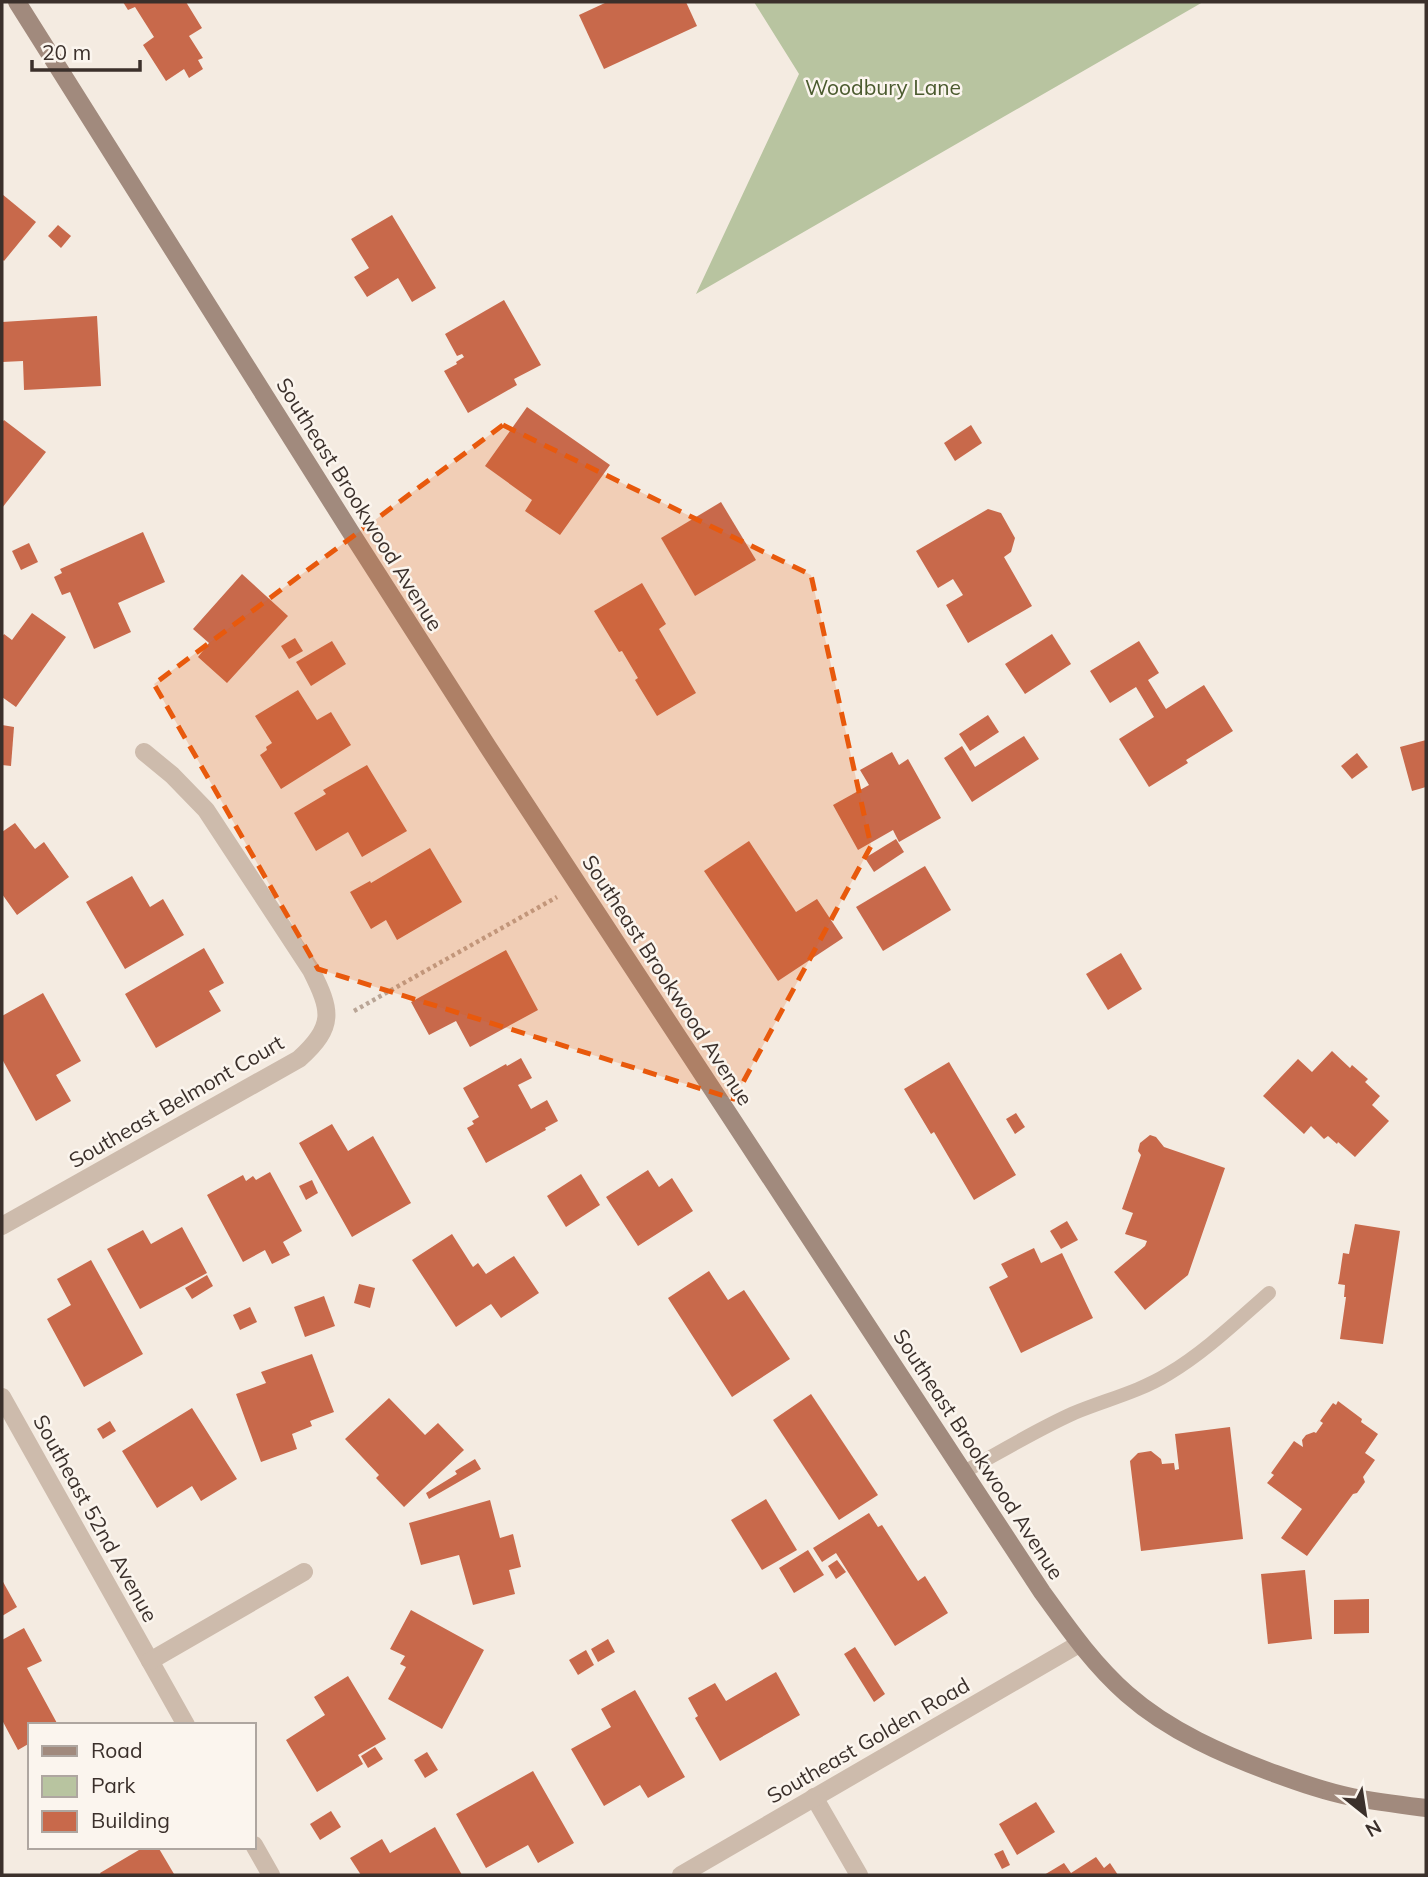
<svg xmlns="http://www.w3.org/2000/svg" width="1428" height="1877" font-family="Mulish,sans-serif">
<rect width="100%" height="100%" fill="#f4ebe1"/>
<path fill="#b8c4a0" d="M754,2H1203L696,294L799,74Z"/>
<g fill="#c8694b">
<path d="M123,2H186L202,28L189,36L203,58L198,60L203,69L189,78L184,69L166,81L143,45L154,37L135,7L128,10Z"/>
<path d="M607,2H686L697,26L604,69L579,15Z"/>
<path d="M2,194L36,222L4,261L2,259Z"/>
<path d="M392,215L436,288L412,302L398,278L367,297L354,277L369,268L351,239Z"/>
<path d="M58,225L71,236L61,248L48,236Z"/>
<path d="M504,300L541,365L514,379L517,385L468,413L444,371L457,364L456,362L464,357L462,354L457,356L445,334Z"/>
<path d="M97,316L101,386L24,390L23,361L2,362V322Z"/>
<path d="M527,407L610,465L560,535L525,511L532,500L485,466Z"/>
<path d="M4,420L46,452L2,508V423Z"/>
<path d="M971,425L982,443L955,461L944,443Z"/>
<path d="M721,502L756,560L695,596L661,538Z"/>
<path d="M988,509L1001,513L1015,538L1011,552L1004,557L1032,606L968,643L946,605L963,595L953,579L938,588L916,551Z"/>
<path d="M143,532L165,582L118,603L131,632L94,649L70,592L62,595L54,577L62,573L60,569Z"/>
<path d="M29,543L38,562L21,570L12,551Z"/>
<path d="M242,574L288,616L227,683L198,657L209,643L193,629Z"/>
<path d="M642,583L666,624L659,629L696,693L657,716L635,680L638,678L622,651L619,652L594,611Z"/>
<path d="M32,613L66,637L16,707L2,697V637L4,634L12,640Z"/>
<path d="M1052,634L1071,664L1025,694L1005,664Z"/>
<path d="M295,638L303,651L289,659L281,646Z"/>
<path d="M332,641L346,664L311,686L296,662Z"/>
<path d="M1139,641L1159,673L1148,680L1166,709L1204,685L1233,731L1186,760L1188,763L1149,787L1119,739L1154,717L1136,687L1110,703L1090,671Z"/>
<path d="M298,690L317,720L331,712L351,745L281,789L260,755L267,750L266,747L272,743L255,716Z"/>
<path d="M988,715L999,732L970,751L959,734Z"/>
<path d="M2,725L14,727L11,766L2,765Z"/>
<path d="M1024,736L1039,759L972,802L944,758L962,746L975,767Z"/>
<path d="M1426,740V787L1412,791L1400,747Z"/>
<path d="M892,752L899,765L908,759L941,818L899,842L893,830L858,850L833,805L869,785L860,770Z"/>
<path d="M1357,753L1368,767L1352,779L1341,766Z"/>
<path d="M367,765L407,831L362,857L348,832L316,851L294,813L326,794L323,790Z"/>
<path d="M15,823L35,849L44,842L69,877L17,915L2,894V832Z"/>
<path d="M896,839L904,852L874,872L865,858Z"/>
<path d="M749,841L796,912L817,899L843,938L778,981L704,871Z"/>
<path d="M430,848L462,902L397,940L386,920L371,929L350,892L370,881L371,883Z"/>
<path d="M925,866L951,910L883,951L856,907Z"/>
<path d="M132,876L150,907L163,899L184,935L125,969L86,902Z"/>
<path d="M204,948L224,983L209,991L221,1011L156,1048L125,994Z"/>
<path d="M506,950L538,1010L470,1047L456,1021L429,1035L411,1002Z"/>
<path d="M1121,953L1142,989L1108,1010L1086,974Z"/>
<path d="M43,993L81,1061L56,1075L71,1101L36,1121L2,1059V1016Z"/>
<path d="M1332,1051L1350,1068L1352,1065L1368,1079L1365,1082L1380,1096L1372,1105L1389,1121L1355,1157L1338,1142L1337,1144L1328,1136L1324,1139L1311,1126L1304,1134L1263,1096L1298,1059L1312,1072Z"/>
<path d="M521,1058L532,1078L518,1085L531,1109L547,1100L558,1121L545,1128L546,1130L486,1163L467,1128L474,1124L472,1121L479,1117L463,1088L506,1064L507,1066Z"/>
<path d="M949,1062L1016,1175L974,1200L934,1132L931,1134L904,1089Z"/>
<path d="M1016,1113L1025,1127L1015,1134L1006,1119Z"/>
<path d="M332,1124L348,1151L373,1136L411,1203L352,1237L299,1143Z"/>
<path d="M1150,1135L1156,1137L1164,1147L1225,1168L1188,1275L1145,1310L1114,1272L1145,1246L1147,1241L1125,1234L1133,1213L1122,1209L1141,1155L1138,1151L1140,1143Z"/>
<path d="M648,1170L659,1187L672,1178L693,1211L638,1246L606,1197Z"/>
<path d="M270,1172L302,1231L283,1242L290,1255L272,1264L265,1250L243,1262L207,1195L243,1175L246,1181L253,1176L256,1180Z"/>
<path d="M581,1174L600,1205L566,1227L547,1196Z"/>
<path d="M312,1180L318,1193L306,1200L299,1186Z"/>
<path d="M1067,1221L1078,1240L1061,1249L1050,1231Z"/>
<path d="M1355,1224L1400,1231L1383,1344L1340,1339L1346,1297H1344L1345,1285L1338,1284L1339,1280L1343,1253L1349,1254Z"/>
<path d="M182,1227L207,1273L140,1309L107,1249L143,1230L151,1244Z"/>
<path d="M452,1234L473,1267L478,1263L486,1274L514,1256L539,1293L501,1318L491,1304L456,1327L412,1260Z"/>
<path d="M1034,1248L1041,1263L1062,1253L1093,1318L1021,1353L989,1287L1008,1277L1001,1264Z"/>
<path d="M91,1260L143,1354L84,1387L47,1319L71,1305L57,1279Z"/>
<path d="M709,1271L728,1300L744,1290L790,1359L732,1397L668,1298Z"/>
<path d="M207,1275L213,1286L192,1299L185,1288Z"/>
<path d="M359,1284L375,1288L370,1308L354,1303Z"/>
<path d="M324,1296L335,1326L305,1337L294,1307Z"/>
<path d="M250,1307L257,1322L240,1330L233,1315Z"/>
<path d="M312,1354L334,1412L310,1421L312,1426L292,1434L297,1449L261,1462L236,1394L266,1383L261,1372Z"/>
<path d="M811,1394L878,1495L839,1520L773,1420Z"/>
<path d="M389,1398L425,1435L438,1423L464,1450L404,1507L376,1478L379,1475L345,1439Z"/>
<path d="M1338,1401L1362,1419L1361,1422L1378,1434L1365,1453L1375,1460L1363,1477L1365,1482L1357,1493L1353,1494L1307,1556L1281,1538L1302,1509L1267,1483L1274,1475L1271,1473L1294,1441L1303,1447L1302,1440L1306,1435L1314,1432L1316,1433L1323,1423L1320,1421L1333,1403L1336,1405Z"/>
<path d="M192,1408L237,1479L201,1501L192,1486L157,1508L122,1451Z"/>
<path d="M110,1421L116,1431L103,1439L97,1429Z"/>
<path d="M1230,1427L1243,1539L1141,1551L1130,1461L1138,1453L1151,1451L1161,1459L1162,1464L1174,1463L1175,1470L1179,1469L1175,1434Z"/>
<path d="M475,1459L481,1469L429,1499L426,1493L457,1474L455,1471Z"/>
<path d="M766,1499L797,1550L762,1570L731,1520Z"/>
<path d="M490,1500L500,1538L513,1534L521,1567L509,1570L515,1594L473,1605L459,1555L421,1565L409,1523Z"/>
<path d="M869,1513L878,1527L882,1525L918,1581L925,1576L948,1613L895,1646L836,1553L822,1562L813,1548Z"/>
<path d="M808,1550L824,1575L794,1593L779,1568Z"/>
<path d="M837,1560L846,1572L836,1579L828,1566Z"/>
<path d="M1305,1570L1312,1639L1268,1644L1261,1574Z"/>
<path d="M2,1580L17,1607L2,1616Z"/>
<path d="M1369,1599V1633L1334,1634V1600Z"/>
<path d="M411,1610L484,1650L442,1729L388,1699L406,1667L400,1664L405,1656L390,1649Z"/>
<path d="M24,1628L42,1661L27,1668L58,1725H30V1743L18,1750L2,1720V1640Z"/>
<path d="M608,1639L615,1652L598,1662L591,1649Z"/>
<path d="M855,1647L885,1694L874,1702L844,1654Z"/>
<path d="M586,1650L594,1665L578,1675L569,1660Z"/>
<path d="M776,1672L800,1715L720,1761L695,1718L698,1716L688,1698L715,1683L726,1701Z"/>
<path d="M348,1676L386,1739L358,1755L363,1764L317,1792L286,1740L325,1715L314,1697Z"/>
<path d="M635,1690L685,1777L648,1798L640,1785L604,1806L571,1749L611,1727L601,1709Z"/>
<path d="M375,1747L383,1759L368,1768L361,1756Z"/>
<path d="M427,1752L438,1770L425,1778L414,1760Z"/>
<path d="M533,1771L574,1843L538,1863L528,1845L486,1868L456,1814Z"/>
<path d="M1036,1802L1055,1832L1017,1855L999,1824Z"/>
<path d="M331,1811L341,1827L320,1840L310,1824Z"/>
<path d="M435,1827L462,1875H361L350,1858L382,1839L390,1853Z"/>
<path d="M144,1847H158L174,1874L101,1875L100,1873Z"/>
<path d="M1003,1850L1010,1865L1002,1869L994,1854Z"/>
<path d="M1096,1857L1104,1868L1110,1863L1118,1875H1044L1064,1863L1071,1873Z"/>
</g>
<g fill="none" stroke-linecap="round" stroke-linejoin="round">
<path stroke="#b9a596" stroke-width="4.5" stroke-dasharray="3.5 3.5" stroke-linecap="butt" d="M354,1011L557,897"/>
<path stroke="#cdbbac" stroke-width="14" d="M964,1472C1000,1452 1036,1430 1074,1413C1105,1400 1139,1392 1168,1374C1205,1352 1237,1321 1269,1293"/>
<g stroke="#cdbbac" stroke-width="18">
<path d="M2,1226L299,1059C336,1026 331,1010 311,970L206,810L172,775L144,752"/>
<path d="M2,1397L186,1725"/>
<path d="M150,1661L304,1572"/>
<path d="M814,1797L859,1875"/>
<path d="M254,1845L271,1875"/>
</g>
<path stroke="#cdbbac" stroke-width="18" d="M681,1875L1079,1644"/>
<path stroke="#a18a7d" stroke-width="18" d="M17,2L350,531L488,747L1042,1592C1068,1628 1093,1664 1127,1694C1169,1731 1224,1755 1276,1774C1301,1783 1326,1792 1352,1797C1377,1802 1402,1805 1426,1808"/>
</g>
<path fill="#e8590c" fill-opacity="0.2" stroke="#e8590c" stroke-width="5" stroke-dasharray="14 9" stroke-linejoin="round" d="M503,425L811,575L871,846L734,1099L318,969L154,684Z"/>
<g text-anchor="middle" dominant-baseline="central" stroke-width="5" stroke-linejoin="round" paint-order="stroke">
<g font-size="21" fill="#4a5a2e" stroke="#fbf5ee">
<text x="883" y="87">Woodbury Lane</text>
</g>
<g font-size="21" fill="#3b302b" stroke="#fbf5ee">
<text transform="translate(360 504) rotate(58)">Southeast Brookwood Avenue</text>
<text transform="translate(668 980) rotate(57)">Southeast Brookwood Avenue</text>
<text transform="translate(176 1101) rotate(-30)">Southeast Belmont Court</text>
<text transform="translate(979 1454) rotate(57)">Southeast Brookwood Avenue</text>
<text transform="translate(96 1518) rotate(61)">Southeast 52nd Avenue</text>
<text transform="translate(868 1740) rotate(-30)">Southeast Golden Road</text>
</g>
</g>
<rect width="1428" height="1877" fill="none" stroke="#3b302b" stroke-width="7"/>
<rect x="28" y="1723" width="228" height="126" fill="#fbf5ee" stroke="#aea6a0" stroke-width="2"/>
<rect x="42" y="1746" width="35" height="10" fill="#a18a7d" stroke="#aea6a0" stroke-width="2"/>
<text x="91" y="1758" font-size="21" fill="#3b302b">Road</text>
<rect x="42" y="1776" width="35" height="21" fill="#b8c4a0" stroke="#aea6a0" stroke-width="2"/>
<text x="91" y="1793" font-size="21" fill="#3b302b">Park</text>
<rect x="42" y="1811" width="35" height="21" fill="#c8694b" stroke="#aea6a0" stroke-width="2"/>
<text x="91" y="1828" font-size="21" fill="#3b302b">Building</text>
<g transform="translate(1365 1814) rotate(150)" stroke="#fbf5ee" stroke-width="5" paint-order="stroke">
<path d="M0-5L12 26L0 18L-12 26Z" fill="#3b302b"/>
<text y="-10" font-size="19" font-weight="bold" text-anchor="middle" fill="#3b302b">N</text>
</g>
<path d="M32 60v10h108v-10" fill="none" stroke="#3b302b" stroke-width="3.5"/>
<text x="42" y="60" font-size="21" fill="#3b302b" stroke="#fbf5ee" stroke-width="5" paint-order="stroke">20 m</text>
</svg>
